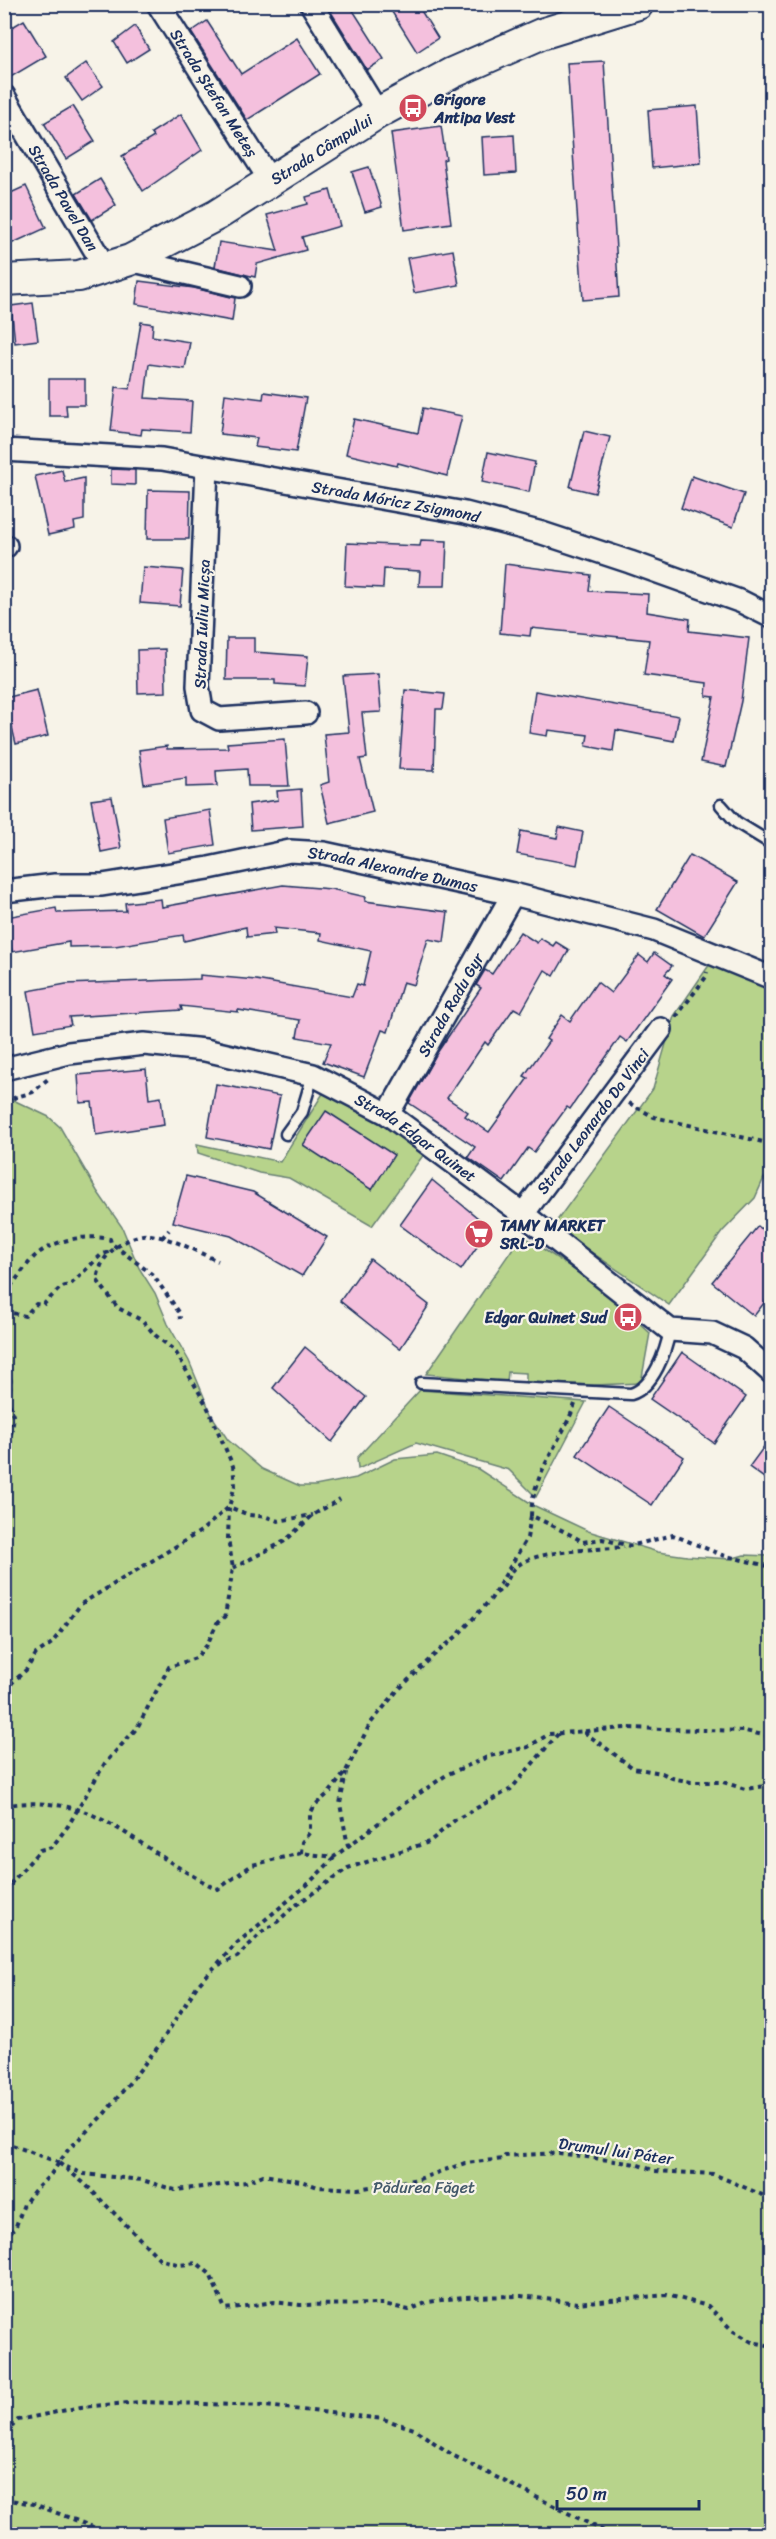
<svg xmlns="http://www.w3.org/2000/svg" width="776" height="2539" font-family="Sriracha,sans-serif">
<rect width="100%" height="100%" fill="#f7f3e8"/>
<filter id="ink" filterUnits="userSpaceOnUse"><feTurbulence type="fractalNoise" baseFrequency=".0167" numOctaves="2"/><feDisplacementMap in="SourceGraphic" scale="12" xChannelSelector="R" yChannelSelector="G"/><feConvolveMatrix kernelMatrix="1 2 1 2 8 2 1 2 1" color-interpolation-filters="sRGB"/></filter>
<g filter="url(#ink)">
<g fill="#b7d38b" stroke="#698174" stroke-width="1.5">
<path d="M714,958L771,979V1195L764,1178L755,1198L722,1232L669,1305L553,1226L653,1089L674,1016Z"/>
<path d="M327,1087L427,1150L372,1226L289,1178L259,1173L198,1153L197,1144L280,1162Z"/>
<path d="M9,1098L49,1117L60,1127L97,1191L122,1227L139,1268L155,1293L168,1324L189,1361L212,1416L228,1440L262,1469L300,1486H315L356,1478L395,1459L437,1455L478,1469L535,1506L588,1531L658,1552L687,1556L730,1559L744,1555L771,1556V2534H5L4,1099Z"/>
<path d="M522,1235L599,1286L650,1333L641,1383L594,1385L526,1382V1373L508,1372L507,1382L426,1374Z"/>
<path d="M420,1390L586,1402L536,1497L509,1470L416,1443L358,1469L357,1458Z"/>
</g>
<g fill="#f4c0dd" stroke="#1b2f5e" stroke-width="1.5">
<path d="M342,4H349L384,59L367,70L331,12Z"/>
<path d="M387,4H417L438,38L417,52Z"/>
<path d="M24,20L46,56L4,81V32Z"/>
<path d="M207,21L241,74L297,38L320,74L247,120L191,32Z"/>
<path d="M135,26L149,49L127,63L114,42Z"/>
<path d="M604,61L619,297L583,300L567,63Z"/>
<path d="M86,63L103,86L82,101L66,78Z"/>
<path d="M73,106L95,141L66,159L44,123Z"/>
<path d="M697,106L701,163L652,168L648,110Z"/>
<path d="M181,114L202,150L143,191L122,156L154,137L151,133Z"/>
<path d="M441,126L446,159L443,160L451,223L404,230L391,133Z"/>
<path d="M514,135L516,173L484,175L482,137Z"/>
<path d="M369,167L382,207L365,212L352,172Z"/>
<path d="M100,179L116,205L92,220L76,194Z"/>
<path d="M26,186L46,228L4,247V196Z"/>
<path d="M330,190L340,226L302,237L306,250L257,264L255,277L215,267L219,242L278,251L267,215L308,204L306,197Z"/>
<path d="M453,250L459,285L414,293L407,258Z"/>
<path d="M139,281L194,288L235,298L232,321L136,304Z"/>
<path d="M33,303L38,340L15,343L11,306Z"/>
<path d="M141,322L153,324L152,336L190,342L185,369L149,364L145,398L192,401L190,432L142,429L141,435L111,431L116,387L130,389Z"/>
<path d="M49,379H85V405H66L67,416H49Z"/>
<path d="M264,392L306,398L296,452L255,447L257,438L220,434L225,394L263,399Z"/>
<path d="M423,408L462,416L447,476L398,463L397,466L346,454L354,419L418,433Z"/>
<path d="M584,431L610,437L595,493L570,487Z"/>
<path d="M488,452L535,462L529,492L482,482Z"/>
<path d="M111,469L135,470V485L111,484Z"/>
<path d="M62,470L65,482L84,478V520L74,522L75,529L48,535L35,476Z"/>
<path d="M692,476L744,494L733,527L681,508Z"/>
<path d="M148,490L190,491L189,539H147Z"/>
<path d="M421,540L447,541L445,586H419L420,571L384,569L383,588L345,586L347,543L420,546Z"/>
<path d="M505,564L591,575L589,591L648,594L647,612L690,619L689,631L749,638L741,701L726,767L701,762L714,697L706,696L707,683L644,675L649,640L531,628L530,636L500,633Z"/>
<path d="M143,567L183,570L180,606L140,603Z"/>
<path d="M227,638H254V652L308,656L305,686L275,684V680H226Z"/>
<path d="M165,649L166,692L138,693L137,650Z"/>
<path d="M378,674L381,712L362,713L367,758L360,759L373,812L329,823L320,785L329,782L324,734L349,732L343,676Z"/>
<path d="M37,690L48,736L16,744L5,698Z"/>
<path d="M405,690L445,694L443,709H436L434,770L399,769Z"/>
<path d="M535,691L679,716L674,741L616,730L613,751L586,746L588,735L548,730L547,736L529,733Z"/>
<path d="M285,739L289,786H248L247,769L216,771L217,786L186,787V778L144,784L139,750L167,746V749L228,748L227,743Z"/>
<path d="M301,789L303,826L251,830L249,804L278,800L277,791Z"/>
<path d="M112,797L121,848L101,852L91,800Z"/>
<path d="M210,810L215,845L168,853L163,818Z"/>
<path d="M559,827L583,832L577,865L517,854L521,831L557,838Z"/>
<path d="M690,855L738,882L704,936L657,909Z"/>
<path d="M283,885L331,889L366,897L365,901L448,912L444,942L428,939L414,985L403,982L388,1032L382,1030L364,1077L323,1062L331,1043L297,1037L300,1020L238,1010V1012L181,1006L182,1010L69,1017L71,1025L35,1031L28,991L66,984L200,979V975L256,980L352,997L357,984L363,986L371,951L320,940L321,933L274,928L275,934L247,937L246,927L184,941L183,935L115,946L69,947V942L12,952L6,917L56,908L57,913L126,911L125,903L161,899L162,907Z"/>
<path d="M520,932L537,943L540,938L553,946L556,942L569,950L554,976L545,970L521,1012L514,1008L488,1045L485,1042L447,1098L468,1112L465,1116L489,1132L528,1078L524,1076L549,1041L546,1039L562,1015L570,1021L597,982L611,993L639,955L648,962L654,953L672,966L665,974L672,979L627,1042L620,1037L570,1109L567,1107L534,1152L528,1148L504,1182L468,1157L475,1147L409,1103L437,1053L481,988L476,985L485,970L492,974Z"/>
<path d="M146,1069L149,1099L161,1097L164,1125L96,1135L92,1102L80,1103L78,1075Z"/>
<path d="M216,1084L280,1096L269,1149L207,1137Z"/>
<path d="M326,1111L394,1155L372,1190L303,1145Z"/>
<path d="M186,1176L253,1192L327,1237L302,1276L231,1236L173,1222Z"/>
<path d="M432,1180L490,1228L461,1270L400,1225Z"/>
<path d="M758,1226L771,1237V1294L754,1316L712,1282Z"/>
<path d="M370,1259L429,1305L400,1349L340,1301Z"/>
<path d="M305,1347L366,1397L332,1442L273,1388Z"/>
<path d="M682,1352L746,1397L714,1443L650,1399Z"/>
<path d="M609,1407L684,1457L652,1505L577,1455Z"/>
<path d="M771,1437V1483L749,1467Z"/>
</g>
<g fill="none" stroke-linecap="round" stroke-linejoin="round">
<g stroke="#1b2f5e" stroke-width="15">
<g id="lane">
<path d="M721,805L736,822L772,844"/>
<path d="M286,1134L302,1112L313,1075"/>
<path d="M421,1383L631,1394C654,1387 666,1351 670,1330"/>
</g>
</g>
<g stroke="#1b2f5e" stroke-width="26">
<g id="street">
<path id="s1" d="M158,4L271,182"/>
<path d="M311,4L378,113"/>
<path id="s2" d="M4,96L106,269"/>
<path d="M130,260L240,286"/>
<path id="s3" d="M4,450L162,459L465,513L542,533L630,562L742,602L772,617"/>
<path d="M207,467L198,686L202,710L219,719L306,713"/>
<path d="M4,546H6"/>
<path id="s4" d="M4,891L55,885H102L209,868L290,851L324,853L513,894L654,930L772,978"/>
<path id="s5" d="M4,1069L69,1053L144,1044L205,1050L313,1075L388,1114L523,1214L670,1330L712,1333L744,1348L772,1373"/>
<path id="s6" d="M388,1114L513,894"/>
<path id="s7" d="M523,1214L661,1029"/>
</g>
</g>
<g stroke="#1b2f5e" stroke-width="34">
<g id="secondary">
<path id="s8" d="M4,280L79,276L130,260L217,215L378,113L452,73L541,34L638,4"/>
</g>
</g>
<g stroke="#1b2f5e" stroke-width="4" stroke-dasharray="4.5 4.5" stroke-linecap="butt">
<path d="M676,1017L706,977L707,972"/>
<path d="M4,1101L33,1092L49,1078"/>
<path d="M629,1103L654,1117L772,1144"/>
<path d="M162,1238L169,1230"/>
<path d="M4,1293C16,1282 23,1268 34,1257C52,1240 85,1234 110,1239L111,1243L153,1275L179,1312L180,1319"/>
<path d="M4,1311L25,1316L36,1304L43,1305L60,1288L71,1284L101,1255L109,1252"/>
<path d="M4,1342L11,1384L7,1401C19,1417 11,1435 4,1452"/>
<path d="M531,1516C532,1473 561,1443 575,1404"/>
<path d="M233,1568L285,1541L313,1515L340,1499"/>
<path d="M496,1593C508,1586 507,1576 515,1568C533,1549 598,1550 624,1547"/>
<path d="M4,1690L26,1670L36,1654L52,1643L81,1604L201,1531L229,1507L235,1485L233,1466L207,1406L175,1351L155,1335L143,1321L118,1308L97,1280C100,1264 104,1256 118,1246C126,1241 134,1236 143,1235C164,1233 199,1253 218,1261"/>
<path d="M584,1732L633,1768L662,1773L672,1778L691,1782H723L745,1789L772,1785"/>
<path d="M346,1772L340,1804L348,1846"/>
<path d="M4,1806C29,1800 72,1804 95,1816C138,1837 174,1869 218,1889L252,1865L301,1853L334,1857L405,1803L448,1774L490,1756L528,1747L549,1734L625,1728L745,1731L772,1737"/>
<path d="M301,1853L302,1842L310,1832V1814L315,1805L330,1792L346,1771L370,1724L397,1691L433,1656L457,1636L491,1599L527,1538L531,1516C536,1517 580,1539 583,1542L602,1539L630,1546L673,1535L722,1555L772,1567"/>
<path d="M4,1891L40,1850L52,1847L68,1826L105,1763L137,1728L169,1667L196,1658L207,1645L217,1623L225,1616L233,1568L228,1539L229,1507L249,1515L267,1517L278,1521L313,1515"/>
<path d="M219,1965L237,1957L266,1928L274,1925L292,1908L348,1868L429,1842L455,1820L511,1789L558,1734"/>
<path d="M4,2142L60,2163"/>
<path d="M59,2163L85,2184L160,2259L180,2265L197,2263L210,2274L225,2309L274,2302L300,2305L384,2304L409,2310L428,2302L463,2297L521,2296L577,2303L667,2295L708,2306L732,2330L752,2342L772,2346"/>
<path d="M66,2167L84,2174L142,2180L175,2190L246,2182L263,2175L301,2181L318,2187L358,2189L419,2179L465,2163L503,2159L505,2156L559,2153L636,2164L655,2171L713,2174L772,2199"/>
<path d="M4,2239L16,2226L24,2204L34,2191L51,2174L68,2150L105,2113L158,2047L197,1986L236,1944L307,1885L334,1858"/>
<path d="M4,2433L18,2420L81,2407L141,2402L266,2406L383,2419L414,2429L454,2456L610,2534"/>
<path d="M4,2499L34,2504L111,2534"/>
</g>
<use href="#lane" stroke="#f7f3e8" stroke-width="10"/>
<use href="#street" stroke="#f7f3e8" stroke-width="21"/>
<use href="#secondary" stroke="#f7f3e8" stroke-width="30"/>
</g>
</g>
<defs>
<g id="bus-disc" transform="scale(1.5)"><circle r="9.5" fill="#d1495b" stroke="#f7f3e8"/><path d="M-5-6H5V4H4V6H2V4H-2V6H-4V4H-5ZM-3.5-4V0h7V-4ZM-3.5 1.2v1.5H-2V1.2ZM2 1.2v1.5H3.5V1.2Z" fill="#fff"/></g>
<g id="supermarket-disc" transform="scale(1.5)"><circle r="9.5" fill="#d1495b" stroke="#f7f3e8"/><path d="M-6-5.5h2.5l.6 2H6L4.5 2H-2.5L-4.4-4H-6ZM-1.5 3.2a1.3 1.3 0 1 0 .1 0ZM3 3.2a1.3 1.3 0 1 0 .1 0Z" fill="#fff"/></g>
</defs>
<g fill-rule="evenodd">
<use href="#bus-disc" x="413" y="108"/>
<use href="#supermarket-disc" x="479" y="1234"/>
<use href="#bus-disc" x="628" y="1317"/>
</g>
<g text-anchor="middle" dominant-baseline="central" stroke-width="4.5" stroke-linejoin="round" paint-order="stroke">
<g font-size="16" fill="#1b2f5e" stroke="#f7f3e8">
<text stroke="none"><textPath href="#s1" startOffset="105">Strada Ștefan Meteș</textPath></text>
<text stroke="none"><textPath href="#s8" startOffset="350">Strada Câmpului</textPath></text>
<text stroke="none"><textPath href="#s2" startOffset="118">Strada Pavel Dan</textPath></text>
<text stroke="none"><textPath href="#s3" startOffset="396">Strada Móricz Zsigmond</textPath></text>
<text transform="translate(202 624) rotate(-88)">Strada Iuliu Micșa</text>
<text stroke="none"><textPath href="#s4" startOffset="394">Strada Alexandre Dumas</textPath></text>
<text stroke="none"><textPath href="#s6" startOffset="126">Strada Radu Gyr</textPath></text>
<text stroke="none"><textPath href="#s7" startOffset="116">Strada Leonardo Da Vinci</textPath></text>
<text stroke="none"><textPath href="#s5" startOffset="435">Strada Edgar Quinet</textPath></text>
<text transform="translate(616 2151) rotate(8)">Drumul lui Páter</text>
</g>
<g font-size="16" font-weight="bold" fill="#1b2f5e" stroke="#f7f3e8" text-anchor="start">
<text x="434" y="99">Grigore<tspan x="434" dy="18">Antipa Vest</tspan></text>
<text x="500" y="1225">TAMY MARKET<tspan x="500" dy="18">SRL-D</tspan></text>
<text x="607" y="1317" text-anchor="end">Edgar Quinet Sud</text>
</g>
<g font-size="16" fill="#425869" stroke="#f7f3e8">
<text x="424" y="2187">Pădurea Făget</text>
</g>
</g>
<rect width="776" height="2539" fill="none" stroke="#f7f3e8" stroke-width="24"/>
<rect x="12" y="12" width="752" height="2515" fill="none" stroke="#1b2f5e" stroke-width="2" filter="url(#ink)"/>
<path d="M557 2500v9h142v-9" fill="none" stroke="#1b2f5e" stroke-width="3"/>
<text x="566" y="2500" font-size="18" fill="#1b2f5e" stroke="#f7f3e8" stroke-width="4.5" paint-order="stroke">50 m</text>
</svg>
